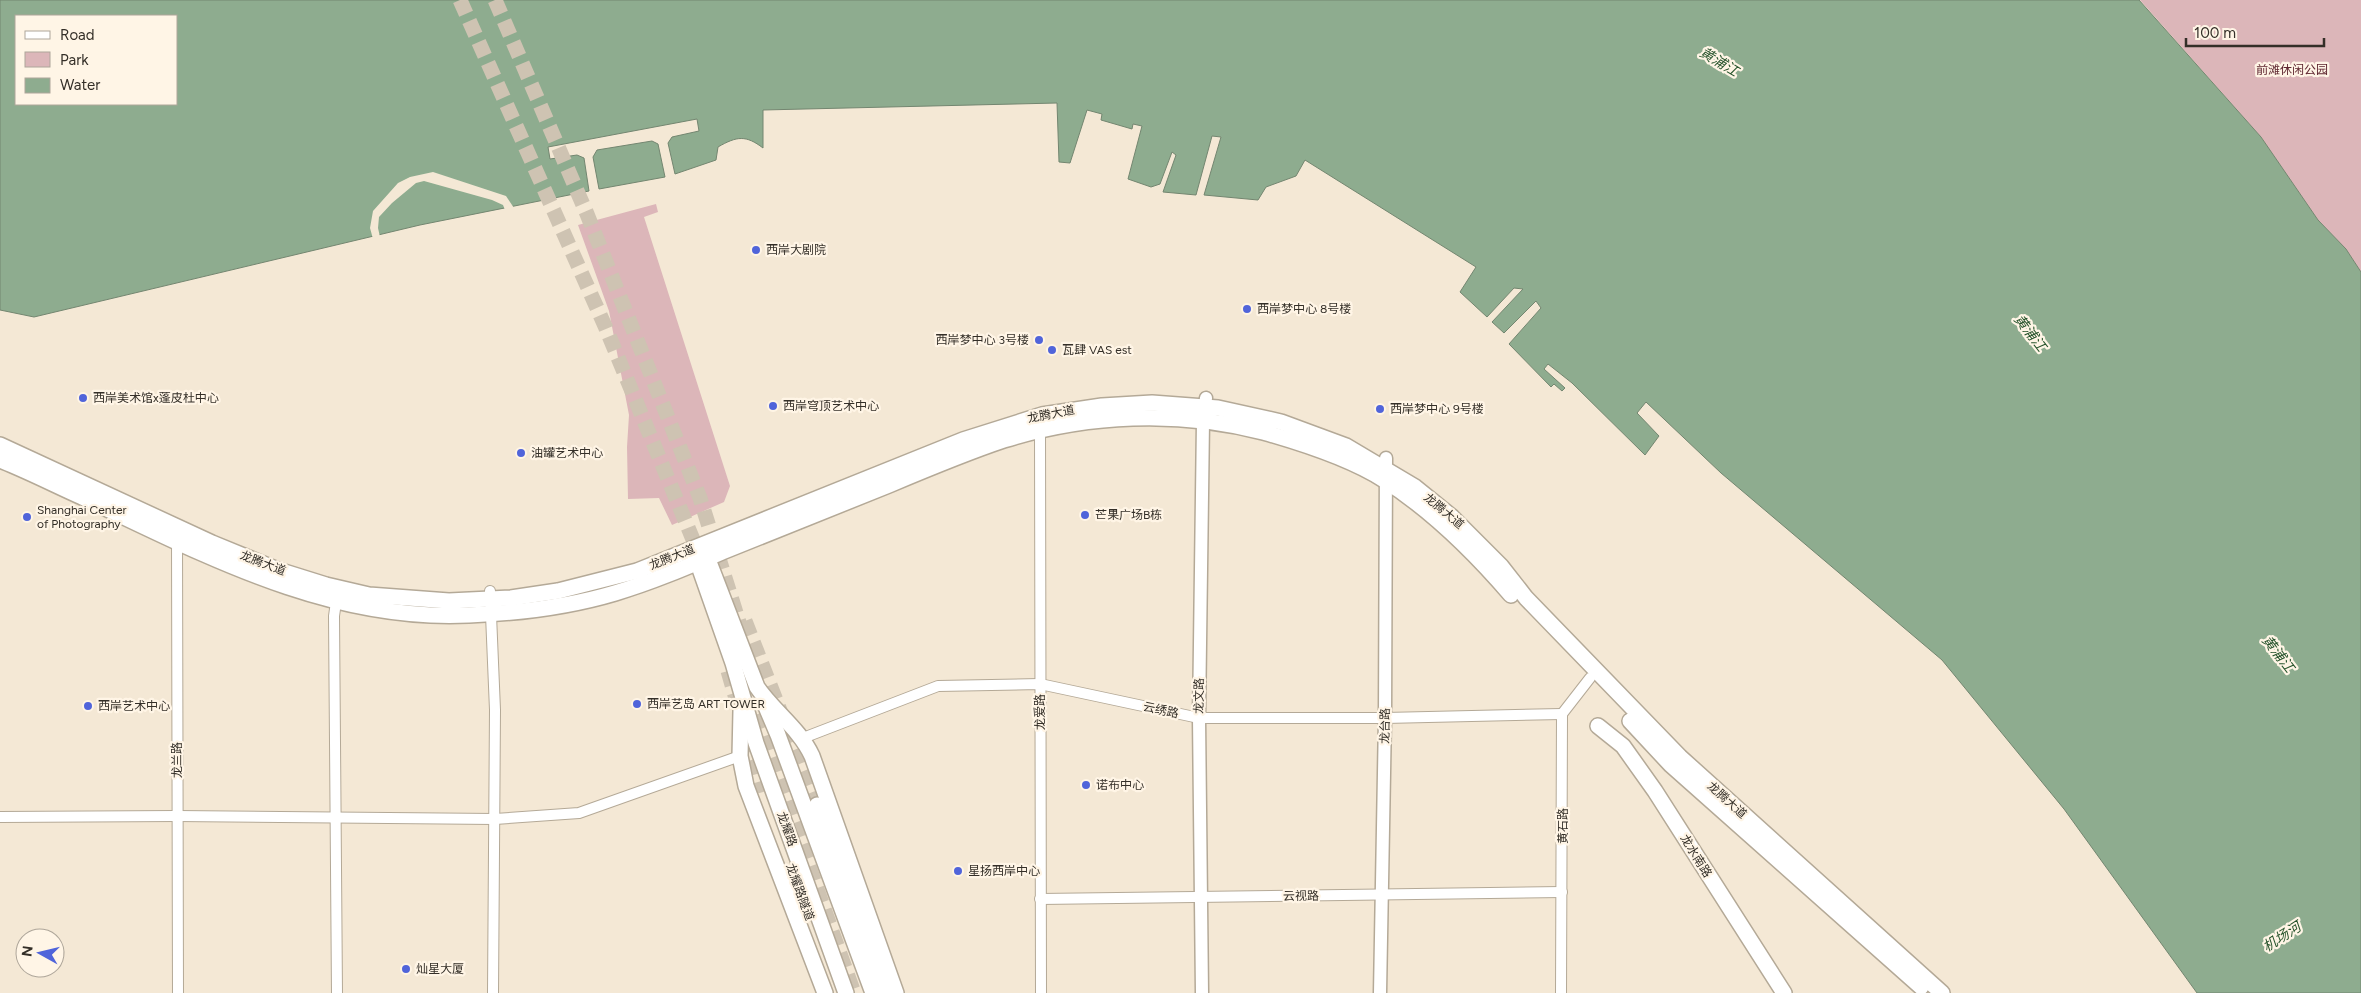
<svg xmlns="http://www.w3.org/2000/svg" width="2361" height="993" font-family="Figtree,'Noto Sans SC',sans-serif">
<rect width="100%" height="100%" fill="#f4e8d5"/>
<g fill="#dcb6b9">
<path d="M2140,0H2361V272L2346,249L2318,220L2261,137Z"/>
<path d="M656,204L658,212L644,217L730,486L724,502L672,525L659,498L628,499L627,447L629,415L609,311L578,225Z"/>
</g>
<g fill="#8eac8f" stroke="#738670" fill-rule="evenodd">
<path d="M0,0H2139L2261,137L2318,220L2346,249L2361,272V993H2197L2064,809L1942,660L1721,473L1646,402L1637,413L1659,436L1645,455L1572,383L1548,364L1544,369L1565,388L1562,391L1554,384L1551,387L1509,344L1541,308L1536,301L1504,333L1492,322L1523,289L1514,288L1487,317L1460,292L1476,267L1305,160L1296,176L1266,187L1258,200L1204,195L1221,137L1212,136L1196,195L1163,192L1176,155L1172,152L1160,184L1151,187L1128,179L1142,126L1133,124L1132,129L1101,120L1102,114L1087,110L1070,163L1059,162L1057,103L763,110V148C746,135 737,136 718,147L716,160L675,174L668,143L672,137L699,131L697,119L548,147L550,159L577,155L584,158L589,191L420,225L34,317L0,310ZM16,16H176V104H16Z"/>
<path d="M652,141L658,144L665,177L599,189L593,157L597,150Z"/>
</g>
<path fill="#f4e8d5" d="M433,172L506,196L514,208L505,210L503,205L492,200L424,181L416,183L392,203L379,217L378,228L380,237L373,239L370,228L373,211L398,183L410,177Z"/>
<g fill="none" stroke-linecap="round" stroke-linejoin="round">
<g stroke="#cec3b2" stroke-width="15" stroke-dasharray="15 8" stroke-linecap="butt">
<path d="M460,0L605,326L701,559"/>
<path d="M495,0L587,214L700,498L743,635"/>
<path d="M745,621L817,805"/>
<path d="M728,671L763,792"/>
<path d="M755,715L854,993"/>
</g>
<g stroke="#b4a997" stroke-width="12">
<g id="minor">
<path d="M1040,430L1041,993"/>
<path d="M177,537L178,993"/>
<path d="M490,591L495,710L493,993"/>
<path d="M336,602L334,616L337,993"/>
<path d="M803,738L938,686L1040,684L1199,718H1385L1562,714"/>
<path d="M0,817L177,816L495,819L579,813L740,756"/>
<path d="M1040,899L1562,892"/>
<path d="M1561,993L1562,714L1590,678"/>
</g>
</g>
<g stroke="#b4a997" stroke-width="15">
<g id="tertiary">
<path d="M1202,993L1199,718L1203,421L1206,398"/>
<path d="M1380,993L1385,718L1386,458"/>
</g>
</g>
<g stroke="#b4a997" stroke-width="18">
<g id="secondary">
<path d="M0,445L212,543L278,570L326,585L369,595L449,601L511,598L558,591L637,571L963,440L1042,415L1102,406L1152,403L1218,408L1281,422L1346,446L1415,487L1452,517L1501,566L1526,598L1680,757L1942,993"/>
<path d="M0,460C28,471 55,485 82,497C205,555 329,622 469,615C519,613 568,607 615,593C652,582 687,567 722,552C778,529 834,507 889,485C927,469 965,453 1004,440C1087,414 1178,410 1263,432C1302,443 1350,458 1384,480C1433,511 1474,552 1511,595"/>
<path d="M704,549L757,687C774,712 799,728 812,756L896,993"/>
<path d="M694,552L733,663L756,743L846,993"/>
<path d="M764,702L778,735L873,993"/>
<path d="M741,711L740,756L746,786L825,993"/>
<path d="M1630,721L1671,765L1921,987"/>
<path d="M1598,726L1623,746L1655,791L1784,993"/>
<path d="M817,805L884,993"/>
</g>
</g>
<use href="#minor" stroke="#fff" stroke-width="10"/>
<use href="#tertiary" stroke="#fff" stroke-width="12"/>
<use href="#secondary" stroke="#fff" stroke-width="15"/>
</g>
<g fill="#5064da" stroke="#fff5e6" stroke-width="2">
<circle cx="756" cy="250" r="5"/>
<circle cx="1247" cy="309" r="5"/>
<circle cx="1039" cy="340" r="5"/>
<circle cx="1052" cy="350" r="5"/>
<circle cx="83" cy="398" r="5"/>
<circle cx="773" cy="406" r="5"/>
<circle cx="1380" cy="409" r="5"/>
<circle cx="521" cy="453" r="5"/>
<circle cx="1085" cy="515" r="5"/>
<circle cx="27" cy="517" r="5"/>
<circle cx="637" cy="704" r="5"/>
<circle cx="88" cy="706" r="5"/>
<circle cx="1086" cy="785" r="5"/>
<circle cx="958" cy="871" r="5"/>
<circle cx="406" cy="969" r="5"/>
</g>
<g text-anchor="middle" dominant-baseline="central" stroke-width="4.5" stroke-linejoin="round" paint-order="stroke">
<g font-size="12" fill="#5d242e" stroke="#fff5e6">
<text x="2292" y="70">前滩休闲公园</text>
</g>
<g font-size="12" fill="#342f28" stroke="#fff5e6" text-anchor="start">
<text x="766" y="250">西岸大剧院</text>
<text x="1257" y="309">西岸梦中心 8号楼</text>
<text x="1029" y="340" text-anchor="end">西岸梦中心 3号楼</text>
<text x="1062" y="350">瓦肆 VAS est</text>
<text x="93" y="398">西岸美术馆x蓬皮杜中心</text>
<text x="783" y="406">西岸穹顶艺术中心</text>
<text x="1390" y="409">西岸梦中心 9号楼</text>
<text x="531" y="453">油罐艺术中心</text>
<text x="37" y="510">Shanghai Center<tspan x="37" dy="14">of Photography</tspan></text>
<text x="1095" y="515">芒果广场B栋</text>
<text x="647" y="704">西岸艺岛 ART TOWER</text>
<text x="98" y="706">西岸艺术中心</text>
<text x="1096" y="785">诺布中心</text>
<text x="968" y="871">星扬西岸中心</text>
<text x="416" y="969">灿星大厦</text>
</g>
<g font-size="12" fill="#342f28" stroke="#fff5e6">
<text transform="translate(1051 414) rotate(-11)">龙腾大道</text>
<text transform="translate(1444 511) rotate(40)">龙腾大道</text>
<text transform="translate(672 557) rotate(-22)">龙腾大道</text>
<text transform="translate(263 563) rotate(21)">龙腾大道</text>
<text transform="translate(1199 696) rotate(-89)">龙文路</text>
<text transform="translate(1161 710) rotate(12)">云绣路</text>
<text transform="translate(1040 712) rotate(-90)">龙爱路</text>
<text transform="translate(1385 726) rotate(-89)">龙台路</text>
<text transform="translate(177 760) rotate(-90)">龙兰路</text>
<text transform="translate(1727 800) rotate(42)">龙腾大道</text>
<text transform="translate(1563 826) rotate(-90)">黄石路</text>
<text transform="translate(787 829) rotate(70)">龙耀路</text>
<text transform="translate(1696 856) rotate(58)">龙水南路</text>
<text transform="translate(800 892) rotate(70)">龙耀路隧道</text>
<text transform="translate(1301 896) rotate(-1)">云视路</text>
</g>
<g font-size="14" font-style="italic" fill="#26532b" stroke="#fff5e6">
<text transform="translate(1719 62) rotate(31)">黄浦江</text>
<text transform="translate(2030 333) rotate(52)">黄浦江</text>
<text transform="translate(2278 654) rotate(52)">黄浦江</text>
<text transform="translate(2282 937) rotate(-33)">机场河</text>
</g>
</g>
<rect x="15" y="15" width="162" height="90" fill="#fff5e6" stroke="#aea69a"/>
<rect x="25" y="31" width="25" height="8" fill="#ffffff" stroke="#aea69a"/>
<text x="60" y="40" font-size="15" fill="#342f28">Road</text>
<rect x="25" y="52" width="25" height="15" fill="#dcb6b9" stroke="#aea69a"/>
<text x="60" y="65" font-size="15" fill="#342f28">Park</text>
<rect x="25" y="78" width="25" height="15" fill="#8eac8f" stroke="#aea69a"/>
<text x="60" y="90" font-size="15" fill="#342f28">Water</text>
<g transform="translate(40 953) rotate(278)"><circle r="24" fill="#fff5e6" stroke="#aea69a"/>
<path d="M0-4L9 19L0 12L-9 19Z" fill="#5064da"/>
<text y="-8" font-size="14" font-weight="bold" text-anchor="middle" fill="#342f28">N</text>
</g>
<path d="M2186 38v8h138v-8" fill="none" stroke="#342f28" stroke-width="2.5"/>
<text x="2194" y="38" font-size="15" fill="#342f28" stroke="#fff5e6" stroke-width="4" paint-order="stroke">100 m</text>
</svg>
